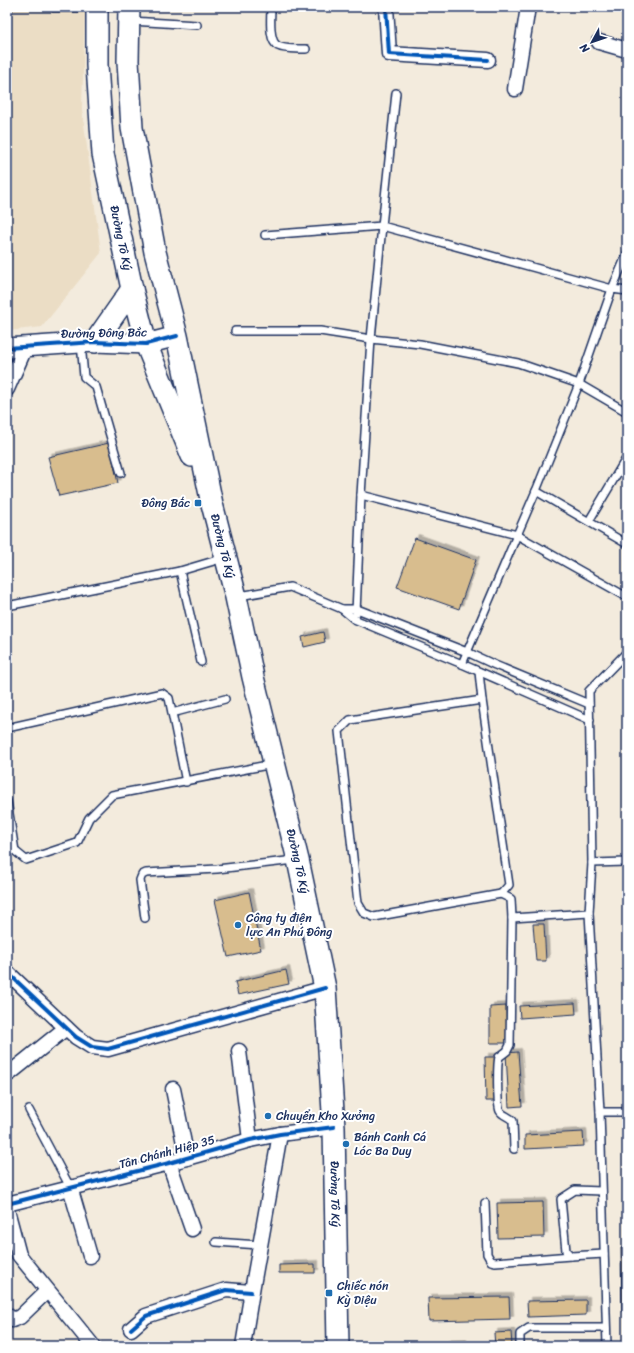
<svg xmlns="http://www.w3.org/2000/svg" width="634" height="1353" font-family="Sriracha,sans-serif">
<defs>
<filter id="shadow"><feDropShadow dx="3.5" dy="-3.5" stdDeviation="0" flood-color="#0004"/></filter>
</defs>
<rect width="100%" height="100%" fill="#f3ebdd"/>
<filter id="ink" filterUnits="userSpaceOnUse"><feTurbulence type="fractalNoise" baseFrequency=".025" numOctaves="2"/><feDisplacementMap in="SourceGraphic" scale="8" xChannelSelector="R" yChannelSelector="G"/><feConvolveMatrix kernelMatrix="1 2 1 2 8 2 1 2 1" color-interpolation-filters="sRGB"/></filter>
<g filter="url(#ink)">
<path fill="#ebddc5" d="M7,7H85L82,109L101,253L42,327L7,331Z"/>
<g fill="#d8bd8e" stroke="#1b2f5e" filter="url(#shadow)">
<path d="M51,7H78V12H52Z"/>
<path d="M109,443L118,483L59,496L48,457Z"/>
<path d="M415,538L476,560L459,609L397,587Z"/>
<path d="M323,632L325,642L304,647L302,637Z"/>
<path d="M249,892L261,950L228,957L215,900Z"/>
<path d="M533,924H544L546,961H536Z"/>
<path d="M286,970L289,984L238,995L235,982Z"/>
<path d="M575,1003L576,1014L520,1018L519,1006Z"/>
<path d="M506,1006L507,1043H490V1007Z"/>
<path d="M518,1052L522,1106L509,1107L506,1053Z"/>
<path d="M485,1057H496L497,1101H486Z"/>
<path d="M583,1132L584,1146L525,1149V1135Z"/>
<path d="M543,1202L544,1237L498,1238L497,1203Z"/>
<path d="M621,1248H627V1311H622Z"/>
<path d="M315,1264V1273H279V1265Z"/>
<path d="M509,1297L510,1319L429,1321L428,1298Z"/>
<path d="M586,1300V1315L528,1317L527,1301Z"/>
<path d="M511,1332L512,1346H495L494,1333Z"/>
<path d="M463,1343V1346H445V1344Z"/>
</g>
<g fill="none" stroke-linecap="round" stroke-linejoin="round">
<g stroke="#1b2f5e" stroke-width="10">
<g id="lane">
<path d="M271,7C271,17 268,41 278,46C283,49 299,49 306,49"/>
<path d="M7,10H8"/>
<path d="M131,21L197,25"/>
<path d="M265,235L382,226L396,93"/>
<path d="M627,291L612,289L579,384L536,491L627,544"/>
<path d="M235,331H320L371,339L420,344L518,363L579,384L627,412"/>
<path d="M81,343L84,377L96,387L121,473"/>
<path d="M536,491L517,535L627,597"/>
<path d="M589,521L627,457"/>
<path d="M239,596L290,587L342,609L354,619L462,664L590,720"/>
<path d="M7,606L180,571"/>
<path d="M342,609H357L467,652L495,665L589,704"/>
<path d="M356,613L361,495"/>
<path d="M201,662L180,571L224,558"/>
<path d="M462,664L517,535L361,495L371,339L382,226L612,289L627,254"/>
<path d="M479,672L482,700L350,720L339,731L358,903L364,913L374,917L501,894L511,899L512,918L589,913"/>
<path d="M482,700L509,885L501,894"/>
<path d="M172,713L225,699"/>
<path d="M7,728L162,693L169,698L186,782"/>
<path d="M7,801L15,851L26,860L77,843L89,818L112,795L273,764"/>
<path d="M592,863L627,862"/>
<path d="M145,918L140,880L142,875L146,873L217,869L295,860"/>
<path d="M512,918L510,1045L507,1051L499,1057C497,1063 497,1106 500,1111C503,1116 509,1116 513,1121L514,1149"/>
<path d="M29,1110L70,1187"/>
<path d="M600,1112H627"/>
<path d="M602,1191L575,1190L561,1199L566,1251L571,1256L604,1254"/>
<path d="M485,1203L487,1254L491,1261L495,1262L571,1256"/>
<path d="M216,1242L260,1245"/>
<path d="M520,1346V1334L529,1328H606"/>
<path d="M607,1346L600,1112L589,913L592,863L589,691L627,652"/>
</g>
</g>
<g stroke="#1b2f5e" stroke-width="17">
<g id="street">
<path d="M386,7L389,54L488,60"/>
<path d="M599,42L627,50"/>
<path d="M515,89L528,7"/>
<path d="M7,389L26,346"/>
<path d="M7,972L76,1037L92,1047L108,1049L325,988"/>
<path d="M239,1051L250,1140"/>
<path d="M10,1073L66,1028"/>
<path d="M173,1089L187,1158"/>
<path d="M169,1163L192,1229"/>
<path d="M70,1187L90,1256"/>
<path d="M7,1204L169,1163L250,1140L280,1134L334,1127"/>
<path d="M7,1210L19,1255L93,1346"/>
<path d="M7,1315L12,1320L20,1317L47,1291"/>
<path d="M131,1329L146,1316L152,1314L226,1290L251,1292"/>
<path d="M243,1346L253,1285L280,1134"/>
</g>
</g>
<g stroke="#1b2f5e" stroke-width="22">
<path id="secondary" d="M7,348L95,342L146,344L177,336"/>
</g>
<g stroke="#1b2f5e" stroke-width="24">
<g id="primary">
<path id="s1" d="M97,7V65L103,154L132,289L146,344L192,456"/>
<path id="s2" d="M129,7L128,61L132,128L155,252L177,336L212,504L236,597L253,677L298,860L325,988L334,1127L338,1346"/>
<path d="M95,342L132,289"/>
</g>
</g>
<use href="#lane" stroke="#fff" stroke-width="7"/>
<use href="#street" stroke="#fff" stroke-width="14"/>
<use href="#secondary" stroke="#fff" stroke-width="19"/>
<use href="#primary" stroke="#fff" stroke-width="21"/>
<g stroke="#fff" stroke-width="6">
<g id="cycleway">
<path d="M386,7L389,54L488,60"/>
<path d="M7,348L95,342L146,344L177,336"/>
<path d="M7,972L76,1037L92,1047L108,1049L325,988"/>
<path d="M7,1204L169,1163L250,1140L280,1134L334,1127"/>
<path d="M131,1329L146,1316L152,1314L226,1290L251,1292"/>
</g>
</g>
<use href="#cycleway" stroke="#0057b8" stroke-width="4"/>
</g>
</g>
<g fill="#1f6fb2" stroke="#fff" stroke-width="1.5">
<rect x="194" y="499" width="8" height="8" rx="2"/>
<circle cx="238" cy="925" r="4"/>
<circle cx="268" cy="1116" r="4"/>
<circle cx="346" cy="1144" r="4"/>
<rect x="325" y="1289" width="8" height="8" rx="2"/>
</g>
<g text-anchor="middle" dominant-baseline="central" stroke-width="4" stroke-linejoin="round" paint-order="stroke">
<g font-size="12" fill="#1b2f5e" stroke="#fff">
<text stroke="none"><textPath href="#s1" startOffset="233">Đường Tô Ký</textPath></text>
<text transform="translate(104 333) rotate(-1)">Đường Đông Bắc</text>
<text stroke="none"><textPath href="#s2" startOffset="549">Đường Tô Ký</textPath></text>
<text stroke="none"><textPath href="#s2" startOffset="873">Đường Tô Ký</textPath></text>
<text transform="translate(167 1152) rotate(-15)">Tân Chánh Hiệp 35</text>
<text stroke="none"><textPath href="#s2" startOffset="1209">Đường Tô Ký</textPath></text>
</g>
<g font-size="12" fill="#1b2f5e" stroke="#fff" text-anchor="start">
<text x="190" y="503" text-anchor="end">Đông Bắc</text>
<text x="246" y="918">Công ty điện<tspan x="246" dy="14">lực An Phú Đông</tspan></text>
<text x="276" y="1116">Chuyển Kho Xưởng</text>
<text x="354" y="1137">Bánh Canh Cá<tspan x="354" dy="14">Lóc Ba Duy</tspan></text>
<text x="337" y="1286">Chiếc nón<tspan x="337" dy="14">Kỳ Diệu</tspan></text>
</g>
</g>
<rect width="634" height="1353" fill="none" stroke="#fff" stroke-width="24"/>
<rect x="12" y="12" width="610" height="1329" fill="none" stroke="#1b2f5e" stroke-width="1.5" filter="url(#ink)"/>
<g transform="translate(592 42) rotate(230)" stroke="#ffffff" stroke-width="3" paint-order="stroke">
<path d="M0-3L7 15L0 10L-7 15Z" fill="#1b2f5e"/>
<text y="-6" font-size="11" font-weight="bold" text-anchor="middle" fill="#1b2f5e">N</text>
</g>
</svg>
